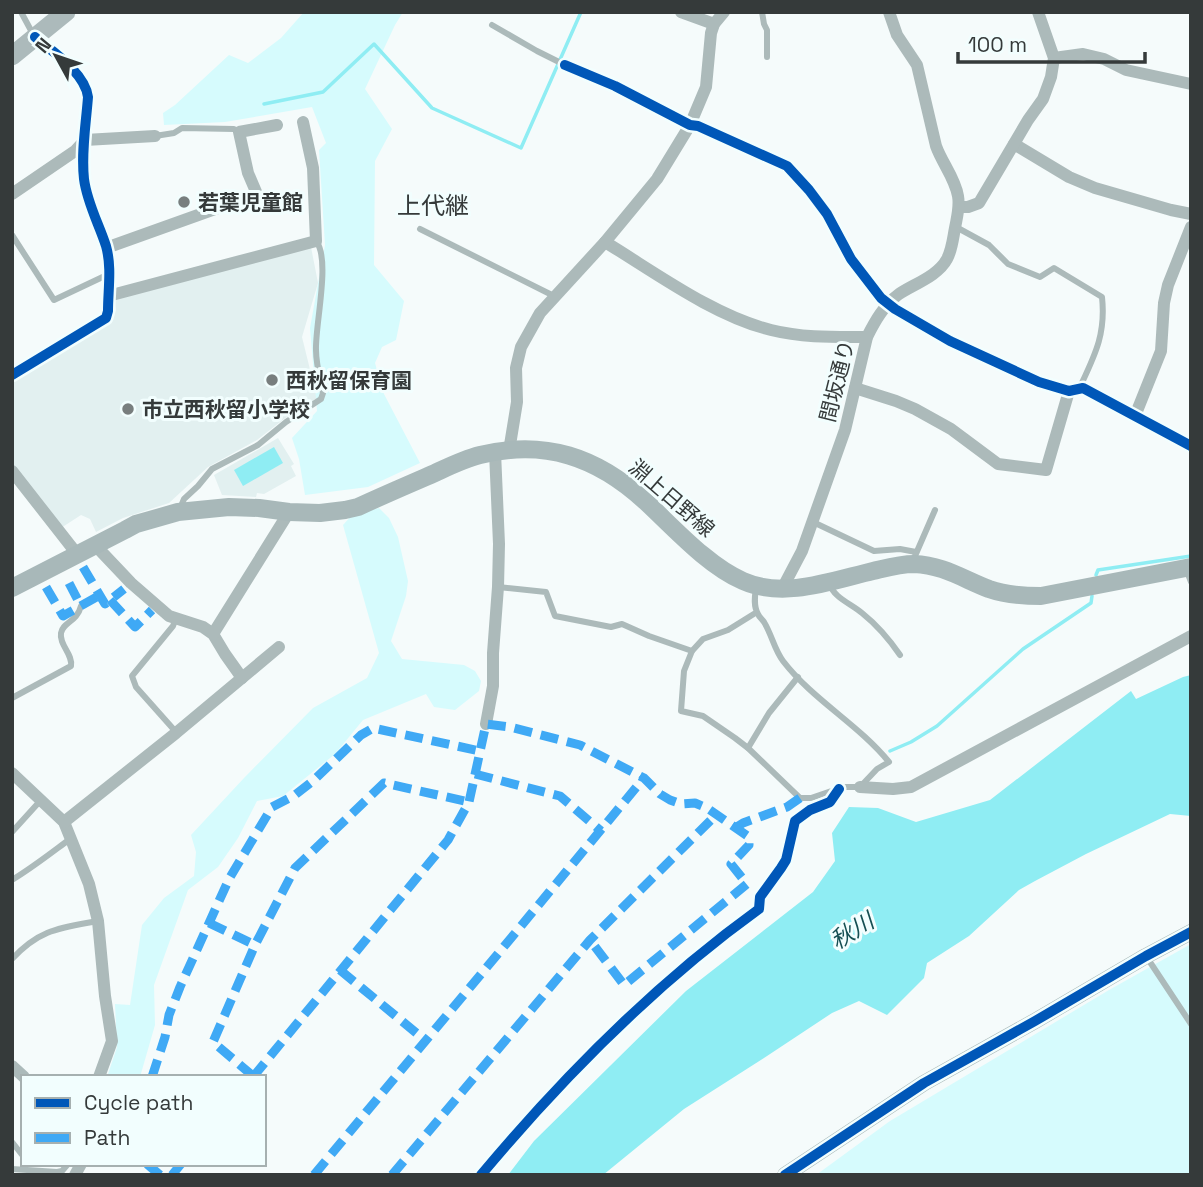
<svg xmlns="http://www.w3.org/2000/svg" width="1203" height="1187" font-family="'Space Grotesk','Noto Sans JP',sans-serif">
<rect width="100%" height="100%" fill="#f5fbfb"/>
<g fill="#e2f0f0">
<path d="M311,247L318,283L302,337L317,398L284,419L257,440L208,467L169,503L123,518L96,532L90,519L81,515L61,528L12,464V377L110,321L116,310L114,298Z"/>
<path d="M278,438L294,464L291,466L296,476L264,494L257,493L256,497L222,495L214,475Z"/>
</g>
<g fill="#d6fbfd">
<path d="M304,12H403L395,25L365,89L392,129L375,161L374,265L404,301L396,340L382,347L375,363L384,394L420,463L368,487L305,495L299,459L292,438L317,411L310,328L325,245L319,150L326,143L312,107L225,122L164,125L163,113L175,105L229,55L248,63L281,38Z"/>
<path d="M379,508L389,518L398,537L408,581L406,596L391,641L402,659L464,665L475,671L481,681L479,691L455,710L434,707L426,694L363,720L335,754L283,796L257,801L238,838L218,867L188,890L154,985L155,1025L140,1077H107L117,1047L115,1004L130,1005L142,925L164,898L194,876L196,852L191,835L244,778L313,708L367,678L379,653L343,525L353,514Z"/>
<path d="M1191,944V1175H816L890,1121L1109,990Z"/>
</g>
<g fill="#8fedf3">
<path d="M274,447L283,463L243,486L234,470Z"/>
<path d="M1191,675V816L1170,814L1086,854L1035,881L1019,890L969,936L927,963L924,978L887,1015L859,1001L832,1013L764,1058L684,1109L603,1175H508L534,1141L686,991L813,892L835,861L832,833L849,807L878,808L916,822L990,800L1131,691L1136,699L1183,677Z"/>
</g>
<g fill="none" stroke-linecap="round" stroke-linejoin="round">
<g stroke="#8fedf3" stroke-width="3.5">
<path d="M264,104L323,92L374,44L432,108L521,148L581,12"/>
<path d="M1096,575L1098,570L1191,556"/>
<path d="M890,751L911,742L937,726L1023,649L1091,603L1092,596"/>
</g>
<g stroke="#acbaba" stroke-width="6">
<path d="M21,12L34,36"/>
<path d="M762,12L764,24L767,30V57"/>
<path d="M492,25L537,51L565,65"/>
<path d="M155,136L174,133L182,128L234,129L239,132"/>
<path d="M956,227L989,245L1008,264L1040,277L1054,268L1102,297C1106,334 1095,355 1080,387"/>
<path d="M420,229L554,296"/>
<path d="M12,235L54,300L109,274"/>
<path d="M179,511L184,499L198,486L212,469L258,445L286,422L321,399L323,393C320,379 316,364 316,350C315,325 331,259 316,241"/>
<path d="M813,522L874,551L900,549L916,552"/>
<path d="M915,556L935,510"/>
<path d="M1186,569L1191,582"/>
<path d="M829,583C834,598 850,603 862,613C877,625 889,639 900,655"/>
<path d="M498,587L546,592L555,616L611,627L622,624L649,636L692,651"/>
<path d="M756,587C755,595 753,606 758,614C759,617 762,619 764,622C772,635 774,649 783,661C813,700 858,724 889,762L877,769L860,787H843L811,798H800L748,748L735,738L703,716L681,711L684,671L692,651L703,639L728,630L757,612"/>
<path d="M176,618L173,626L132,676L136,687L176,732"/>
<path d="M12,698L71,666C73,654 59,645 61,633C63,622 77,622 81,606"/>
<path d="M748,748L769,713L798,677"/>
<path d="M12,832L41,800"/>
<path d="M12,880C32,868 51,853 70,839"/>
<path d="M1146,956L1191,1024"/>
<path d="M12,959C40,929 60,928 98,921"/>
<path d="M12,1142L23,1156"/>
<path d="M12,1169L57,1172L62,1171L68,1164"/>
</g>
<g stroke="#acbaba" stroke-width="12">
<path d="M681,12L714,24"/>
<path d="M1054,58L1083,54L1104,59L1126,70L1191,84"/>
<path d="M565,65L615,86L690,125L698,126L787,166L809,190L827,214L851,259L881,298L895,309L950,341L1039,382L1069,391L1083,388L1191,446"/>
<path d="M1014,144L1069,177L1095,188L1171,210L1191,214"/>
<path d="M12,194L75,151L85,140L155,136"/>
<path d="M959,207H968L979,203L1028,120L1043,99L1051,77L1054,58L1038,12"/>
<path d="M605,242C656,273 714,316 771,330C803,338 835,337 867,337"/>
<path d="M106,248L257,194L248,173L239,132L277,125"/>
<path d="M108,296L316,241L313,168L303,122"/>
<path d="M12,375L106,318L108,311C108,290 112,267 106,246C99,224 87,203 84,179C81,152 86,124 88,97C85,73 53,52 35,37"/>
<path d="M855,388L896,401L915,409L951,429L998,464L1046,470L1069,391"/>
<path d="M1135,416L1161,351L1164,303L1168,285L1191,227"/>
<path d="M509,451L517,402L516,368L521,347L540,313L605,242L657,179L690,125L706,87L711,33L714,24L724,12"/>
<path d="M12,471L77,554"/>
<path d="M95,545L131,583L169,616L203,627L213,634L225,654L242,678"/>
<path d="M782,589L802,551L845,430L867,337C875,321 884,305 899,294C914,284 938,276 947,259C952,250 953,238 955,228C957,217 960,207 958,196C955,178 942,163 936,146L917,65L897,35L889,12"/>
<path d="M213,634L289,512"/>
<path d="M486,724L493,686V653L498,587L499,544L495,452"/>
<path d="M12,773L64,822L89,884L98,921L105,996L112,1041L99,1077"/>
<path d="M860,787L893,789L911,787L1191,636"/>
<path d="M64,822L176,733L279,647"/>
<path d="M12,1066L24,1077"/>
<path d="M75,1175L81,1164"/>
</g>
<path stroke="#acbaba" stroke-width="16" d="M785,1175L924,1083L1035,1021L1146,956L1191,932"/>
<path stroke="#a8b8b9" stroke-width="18" d="M12,588L125,530L136,524L178,512L229,507L259,508L289,512L320,513L345,510L358,507C384,495 410,484 435,473C450,466 464,459 480,455C545,439 597,457 645,501C674,528 708,566 743,581C784,599 831,581 873,571C886,568 900,564 914,564C943,565 963,579 989,589C1006,595 1023,596 1041,596L1191,567"/>
<path stroke="#acbabb" stroke-width="19" d="M12,56L66,12"/>
<g stroke="#3fa9f5" stroke-width="9" stroke-dasharray="18 9" stroke-linecap="butt">
<path d="M83,567L105,604L124,589"/>
<path d="M69,583L81,606"/>
<path d="M46,587L63,616L100,595"/>
<path d="M110,600L135,627L152,610"/>
<path d="M475,774L560,796L601,831"/>
<path d="M735,828L743,823L787,807L800,798"/>
<path d="M209,923L255,945"/>
<path d="M340,970L426,1041"/>
<path d="M253,1076L213,1042L255,945L295,868L384,783L469,802"/>
<path d="M152,1077L165,1037L169,1015L180,987L229,879L272,807L295,795L314,780L361,735L373,728L480,751"/>
<path d="M253,1077L448,840L469,802L486,724L510,727L580,745L644,778L660,794L670,800L681,804L695,803L707,808L749,837V845L731,864L747,884L624,985L590,940"/>
<path d="M147,1164L160,1175"/>
<path d="M172,1175L181,1164"/>
<path d="M314,1175L644,778"/>
<path d="M392,1175L590,940L716,815"/>
</g>
<g stroke="#f2fefe" stroke-width="15">
<g id="cycleway">
<path d="M565,65L615,86L690,125L698,126L787,166L809,190L827,214L851,259L881,298L895,309L950,341L1039,382L1069,391L1083,388L1191,446"/>
<path d="M12,375L106,318L108,311C108,290 112,267 106,246C99,224 87,203 84,179C81,152 86,124 88,97C85,73 53,52 35,37"/>
<path d="M481,1175C563,1077 655,984 759,909L760,897L781,868L786,860L795,821L810,810L830,802L839,789"/>
<path d="M785,1175L924,1083L1035,1021L1146,956L1191,932"/>
</g>
</g>
<use href="#cycleway" stroke="#0057b8" stroke-width="10"/>
</g>
<g fill="#787e7e" stroke="#f2fefe" stroke-width="2.5">
<circle cx="184" cy="202" r="7"/>
<circle cx="272" cy="380" r="7"/>
<circle cx="128" cy="409" r="7"/>
</g>
<g text-anchor="middle" dominant-baseline="central" stroke-width="6" stroke-linejoin="round" paint-order="stroke">
<g font-size="21" font-weight="bold" fill="#353a3a" stroke="#f2fefe" text-anchor="start">
<text x="198" y="202">若葉児童館</text>
<text x="286" y="380">西秋留保育園</text>
<text x="142" y="409">市立西秋留小学校</text>
</g>
<g font-size="21" fill="#353a3a" stroke="#f2fefe">
<text transform="translate(837 381) rotate(-76)">間坂通り</text>
<text transform="translate(672 498) rotate(41)">淵上日野線</text>
</g>
<g font-size="23" font-style="italic" fill="#154f53" stroke="#f2fefe">
<text transform="translate(852 931) rotate(-32)">秋川</text>
</g>
<g font-size="24" fill="#353a3a" stroke="#f2fefe">
<text x="433" y="205">上代継</text>
</g>
</g>
<rect width="1203" height="1187" fill="none" stroke="#353a3a" stroke-width="28"/>
<rect x="21" y="1075" width="245" height="91" fill="#f2fefe" stroke="#a6b0b0" stroke-width="2"/>
<rect x="35" y="1098" width="35" height="10" fill="#0057b8" stroke="#a6b0b0" stroke-width="2"/>
<text x="84" y="1110" font-size="21" fill="#353a3a">Cycle path</text>
<rect x="35" y="1133" width="35" height="10" fill="#3fa9f5" stroke="#a6b0b0" stroke-width="2"/>
<text x="84" y="1145" font-size="21" fill="#353a3a">Path</text>
<g transform="translate(56 56) rotate(310)" stroke="#f2fefe" stroke-width="5" paint-order="stroke">
<path d="M0-5L12 26L0 18L-12 26Z" fill="#353a3a"/>
<text y="-10" font-size="19" font-weight="bold" text-anchor="middle" fill="#353a3a">N</text>
</g>
<path d="M958 52v10h187v-10" fill="none" stroke="#353a3a" stroke-width="3.5"/>
<text x="968" y="52" font-size="21" fill="#353a3a" stroke="#f2fefe" stroke-width="5" paint-order="stroke">100 m</text>
</svg>
